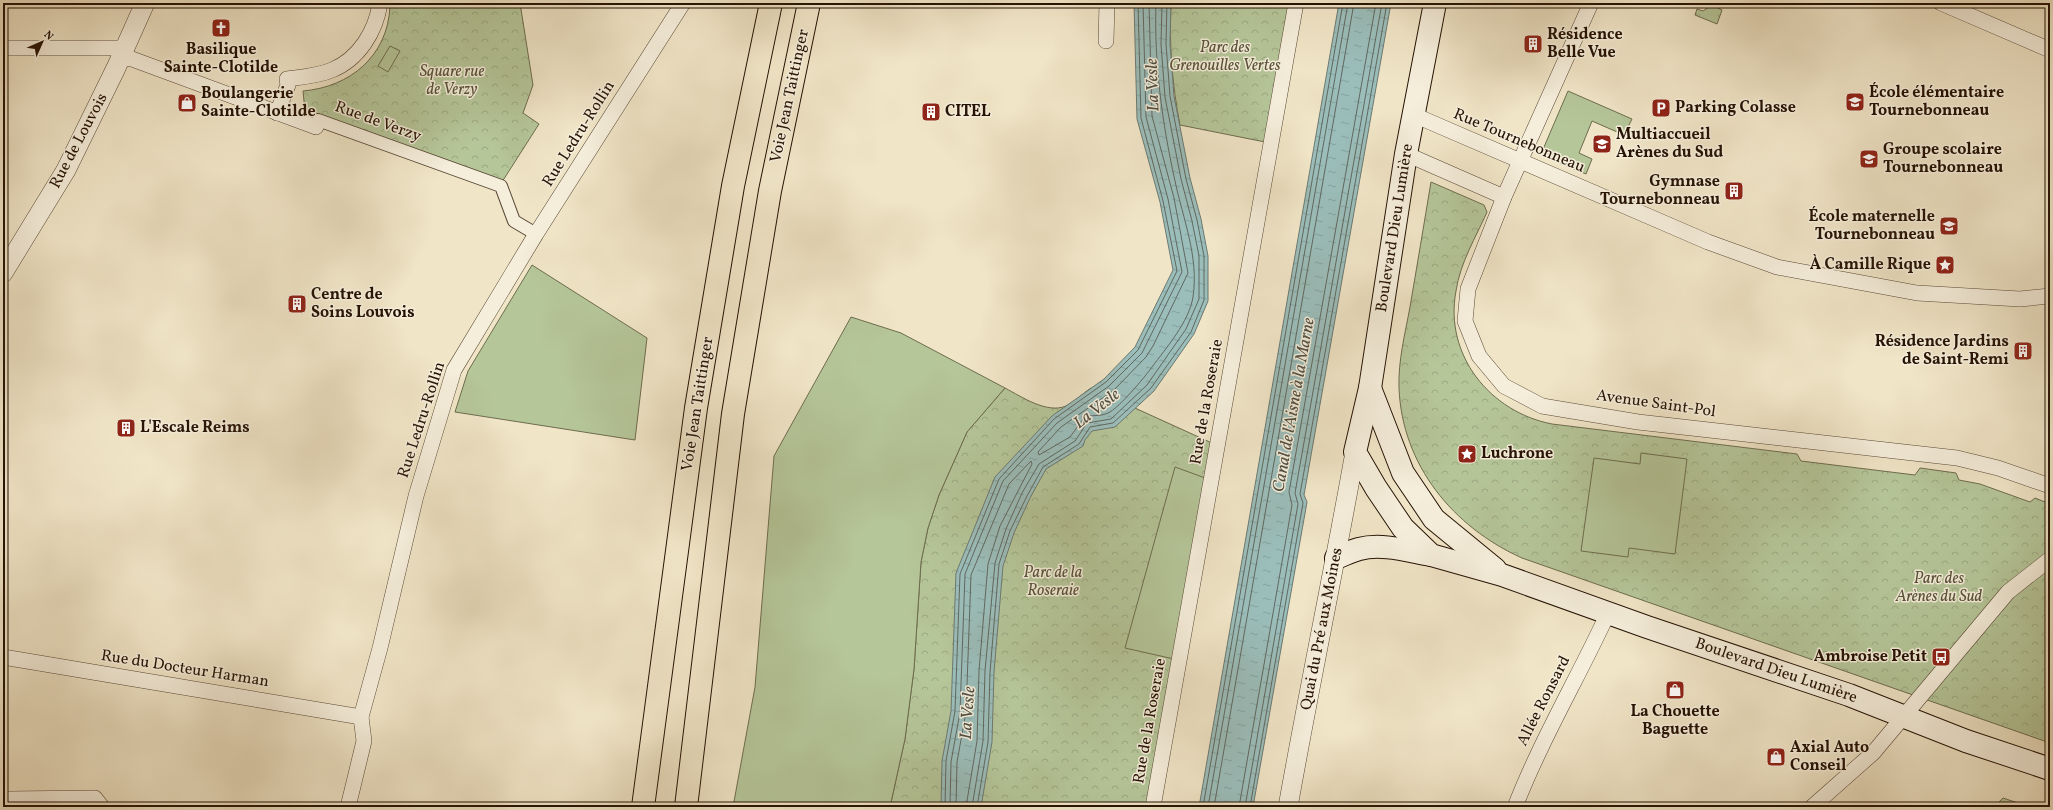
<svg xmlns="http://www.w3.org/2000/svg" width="2053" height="810" font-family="Vollkorn,serif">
<defs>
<pattern id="grass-tufts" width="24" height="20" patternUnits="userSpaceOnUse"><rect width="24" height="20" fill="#b5c699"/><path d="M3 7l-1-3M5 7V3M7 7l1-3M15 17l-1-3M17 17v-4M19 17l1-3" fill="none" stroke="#9ca982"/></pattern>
<pattern id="cemetery-stones" width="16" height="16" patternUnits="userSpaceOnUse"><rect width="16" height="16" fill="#b5c699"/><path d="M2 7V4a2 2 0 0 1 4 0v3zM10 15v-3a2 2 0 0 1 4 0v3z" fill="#9ca982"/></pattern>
<pattern id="park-crowns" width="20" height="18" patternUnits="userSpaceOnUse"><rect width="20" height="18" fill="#b5c699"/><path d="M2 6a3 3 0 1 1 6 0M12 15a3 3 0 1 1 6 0" fill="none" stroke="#9ca982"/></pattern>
<pattern id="water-ripples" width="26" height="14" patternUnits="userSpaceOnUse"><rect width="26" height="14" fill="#9bbebb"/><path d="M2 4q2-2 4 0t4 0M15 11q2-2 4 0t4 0" fill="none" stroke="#85a29f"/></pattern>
</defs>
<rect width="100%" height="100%" fill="#f0e5c7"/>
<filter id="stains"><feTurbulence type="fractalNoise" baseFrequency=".005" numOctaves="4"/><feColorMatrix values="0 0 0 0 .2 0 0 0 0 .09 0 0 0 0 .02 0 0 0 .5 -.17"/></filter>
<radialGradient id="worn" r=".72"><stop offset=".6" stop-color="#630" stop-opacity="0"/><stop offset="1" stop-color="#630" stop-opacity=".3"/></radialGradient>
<path fill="url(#grass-tufts)" stroke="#6d6c4e" d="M1712,5L1722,10L1717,24L1695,15L1697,9L1703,11Z"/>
<path fill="url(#cemetery-stones)" stroke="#6d6c4e" d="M2003,798L2030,807H1994Z"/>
<g fill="url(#park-crowns)" stroke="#6d6c4e">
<path d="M407,3H520L533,85L523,113L539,124L502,182L305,111L303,91C350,87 388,56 390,6Z"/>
<path d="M1171,3H1289L1265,142L1180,125C1172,84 1169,44 1171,3Z"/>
<path d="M1431,182L1484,205L1487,212C1476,237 1460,263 1456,291C1444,355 1490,412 1552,424L1797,454L1801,461L1915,475L1920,468L1956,473L1959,480L1980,484L2030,502L2035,498L2050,504V743L1522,558C1453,527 1402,465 1399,388C1398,361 1405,334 1410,307C1417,266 1424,224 1431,182Z"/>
<path d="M1005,388C1022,397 1047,414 1066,406C1075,402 1083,393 1091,388L1214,444L1146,807H890L905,739L914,669L921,562L928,528L939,495L967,432Z"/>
</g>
<g fill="#b5c699" stroke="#6d6c4e">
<path d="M390,46L400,51L388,72L378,66Z"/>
<path d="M1568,91L1632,119L1624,135L1592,121L1579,153L1592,159L1586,174L1548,158L1544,147Z"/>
<path d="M532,265L647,338L635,440L455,412L468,371Z"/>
<path d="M851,317L901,333L1005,388L967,432L939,495L928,528L921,562L914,669L905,739L890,807H733L755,687L774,456Z"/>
<path d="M1641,453L1687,459L1675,554L1629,548L1628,557L1581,551L1594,458L1640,464Z"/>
<path d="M1175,467L1208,479L1174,659L1125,648Z"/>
</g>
<g fill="url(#water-ripples)" stroke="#6c7972">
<path d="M1134,3H1171L1170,44L1174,96L1190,178L1201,219L1208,256V301L1194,334L1154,391L1115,427L1092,431L1085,440L1083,446L1046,469L1030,498L1014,533L1003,566L994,672L992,742L981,807H941L942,761L951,711L956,573L995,477L1052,416L1104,379L1135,347L1173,270L1160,202L1137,119Z"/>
<path d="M1339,3H1391L1304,495L1307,502L1253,807H1199Z"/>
</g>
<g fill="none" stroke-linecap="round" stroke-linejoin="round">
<g stroke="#606860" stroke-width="1">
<path d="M1149,3L1152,116L1174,198L1188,273L1153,346L1146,357L1114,390L1061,427L1038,452L1039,455L1070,437L1084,418C1092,414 1100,417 1108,413C1118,409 1145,377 1152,367C1166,348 1189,322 1193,297C1199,257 1183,219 1175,181C1162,122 1154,63 1156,3"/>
<path d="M945,807L946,761L955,711L960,574L999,479L1054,419L1106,382L1138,350L1177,271L1163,201L1141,118L1138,3"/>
<path d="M950,807L951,762L960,712L965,574L1003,481L1057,423L1109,386L1142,353L1182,272L1168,199L1146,117L1143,3"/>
<path d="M956,807L957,762L966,712L971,575L1009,484L1031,461L1032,464L1000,526L988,564L979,671L977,741L966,807"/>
<path d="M972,807L983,741L985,671L995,563L1006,529L1022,493L1039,464L1075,441L1087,423L1111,419L1147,385L1186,329L1199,299V256L1192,221L1181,179L1165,97L1161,44L1162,3"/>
<path d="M977,807L988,742L990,672L999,564L1010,531L1027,496L1043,467L1079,444L1090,427L1113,423L1151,388L1191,332L1204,300V256L1197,220L1186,179L1170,96L1166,44L1167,3"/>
<path d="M1203,807L1343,3"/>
<path d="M1208,807L1348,3"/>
<path d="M1214,807L1354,3"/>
<path d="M1239,807L1292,505L1289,492L1376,3"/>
<path d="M1245,807L1298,504L1295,493L1382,3"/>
<path d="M1250,807L1303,503L1300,494L1387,3"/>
</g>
<g stroke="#584735" stroke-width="14">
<path id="pedestrian" d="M316,127L318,120L501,186L514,221L536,234"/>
</g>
<g stroke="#584735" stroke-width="16">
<g id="minor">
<path d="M1591,3L1504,197L1468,289L1465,321L1479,356L1504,386L1542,406L1638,422L1957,458L1998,468L2050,486"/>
<path d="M1941,3L2050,50"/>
<path d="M1106,41L1107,3"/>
<path d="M3,48H124"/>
<path d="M120,58L132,59L316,127"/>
<path d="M277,113L288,85L287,79C302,77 318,76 332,70C359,59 376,31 380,3"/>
<path d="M1414,115L1708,242L1777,267L1917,293L2020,299L2050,296"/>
<path d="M1406,154L1504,197"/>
<path d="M3,657L361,717"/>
<path d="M3,806L8,799L95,798L102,807"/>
<path d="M348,807L364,741L361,717L380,648L416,496L454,370L536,234L683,3"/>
<path d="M1153,807L1296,3"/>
<path d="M1515,807C1541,740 1578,678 1608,613"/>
<path d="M1812,807L1873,753L2008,592L2050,559"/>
</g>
</g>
<g stroke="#584735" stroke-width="20">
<g id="tertiary">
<path d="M3,273L66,170L116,68L145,3"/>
<path d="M1288,807C1309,688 1334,570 1355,452"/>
</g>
</g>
<g stroke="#251204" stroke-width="24">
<g id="secondary">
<path d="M1435,3L1406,154L1370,388L1355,452L1376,488L1403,528L1431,555L1502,575L1647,627L1849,695L1966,741L2050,769"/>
<path d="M1370,388L1403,473L1434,519L1495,569"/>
<path d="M1336,558C1344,555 1351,551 1359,549C1382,543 1408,551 1431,555"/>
</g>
</g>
<g stroke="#251204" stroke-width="24">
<g id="motorway">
<path d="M643,807L696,408L733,186L771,3"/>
<path d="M686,807L733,414L770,191L809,3"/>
</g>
</g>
<use href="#pedestrian" stroke="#f5eedb" stroke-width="12"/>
<use href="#minor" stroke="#f5eedb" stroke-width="15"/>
<use href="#tertiary" stroke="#f5eedb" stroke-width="19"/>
<use href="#secondary" stroke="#f5eedb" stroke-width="22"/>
<use href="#motorway" stroke="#f0e5c7" stroke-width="22"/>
</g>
<defs>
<g id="church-square" transform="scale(1)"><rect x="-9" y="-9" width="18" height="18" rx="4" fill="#8f2418" stroke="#f5eedb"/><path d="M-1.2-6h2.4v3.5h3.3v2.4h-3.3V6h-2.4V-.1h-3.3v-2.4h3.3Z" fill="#fff"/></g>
<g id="building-square" transform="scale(1)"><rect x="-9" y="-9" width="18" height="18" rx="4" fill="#8f2418" stroke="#f5eedb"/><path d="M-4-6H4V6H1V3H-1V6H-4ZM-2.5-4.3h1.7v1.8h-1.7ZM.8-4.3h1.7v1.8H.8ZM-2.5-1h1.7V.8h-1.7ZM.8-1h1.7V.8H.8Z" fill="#fff"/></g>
<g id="school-square" transform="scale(1)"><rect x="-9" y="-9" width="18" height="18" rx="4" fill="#8f2418" stroke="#f5eedb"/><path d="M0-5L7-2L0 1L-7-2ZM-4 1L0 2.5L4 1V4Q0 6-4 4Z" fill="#fff"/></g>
<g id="shop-square" transform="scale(1)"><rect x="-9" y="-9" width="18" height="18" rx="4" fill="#8f2418" stroke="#f5eedb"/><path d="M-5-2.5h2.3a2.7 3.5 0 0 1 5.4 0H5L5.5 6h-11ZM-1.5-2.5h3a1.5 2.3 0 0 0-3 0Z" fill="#fff"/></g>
<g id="parking-square" transform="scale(1)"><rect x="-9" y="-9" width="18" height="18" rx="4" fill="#8f2418" stroke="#f5eedb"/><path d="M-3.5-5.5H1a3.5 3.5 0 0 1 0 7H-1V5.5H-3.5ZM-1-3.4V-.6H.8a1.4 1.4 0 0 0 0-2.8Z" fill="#fff"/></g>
<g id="sight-square" transform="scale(1)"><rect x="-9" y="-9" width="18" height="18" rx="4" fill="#8f2418" stroke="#f5eedb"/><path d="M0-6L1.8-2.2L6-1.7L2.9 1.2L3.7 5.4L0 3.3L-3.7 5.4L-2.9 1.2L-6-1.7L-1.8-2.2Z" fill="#fff"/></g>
<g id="bus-square" transform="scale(1)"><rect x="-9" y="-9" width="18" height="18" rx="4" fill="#8f2418" stroke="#f5eedb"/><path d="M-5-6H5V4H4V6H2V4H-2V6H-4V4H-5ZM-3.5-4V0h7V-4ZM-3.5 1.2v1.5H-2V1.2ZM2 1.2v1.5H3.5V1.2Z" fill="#fff"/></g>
</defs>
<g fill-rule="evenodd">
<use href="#church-square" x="221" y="28"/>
<use href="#building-square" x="1533" y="44"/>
<use href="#school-square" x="1855" y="102"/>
<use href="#shop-square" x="187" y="103"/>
<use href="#parking-square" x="1661" y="108"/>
<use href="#building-square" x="931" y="112"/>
<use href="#school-square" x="1602" y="144"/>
<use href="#school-square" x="1869" y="159"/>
<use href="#building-square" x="1734" y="191"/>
<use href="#school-square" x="1949" y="226"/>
<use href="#sight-square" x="1945" y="265"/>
<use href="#building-square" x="297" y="304"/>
<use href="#building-square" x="2023" y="351"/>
<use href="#building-square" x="126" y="428"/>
<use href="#sight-square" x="1467" y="454"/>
<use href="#bus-square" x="1941" y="657"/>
<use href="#shop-square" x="1675" y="690"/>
<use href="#shop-square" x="1776" y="757"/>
</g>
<g text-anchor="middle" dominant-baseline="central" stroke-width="3" stroke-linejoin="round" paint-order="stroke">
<g font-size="16" font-weight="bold" fill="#251204" stroke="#f5eedb" text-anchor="start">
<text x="1547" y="35">Résidence<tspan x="1547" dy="18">Belle Vue</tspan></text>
<text x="221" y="50" text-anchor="middle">Basilique<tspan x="221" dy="18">Sainte-Clotilde</tspan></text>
<text x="1869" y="93">École élémentaire<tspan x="1869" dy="18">Tournebonneau</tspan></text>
<text x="201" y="94">Boulangerie<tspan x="201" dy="18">Sainte-Clotilde</tspan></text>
<text x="1675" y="108">Parking Colasse</text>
<text x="945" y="112">CITEL</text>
<text x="1616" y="135">Multiaccueil<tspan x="1616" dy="18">Arènes du Sud</tspan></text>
<text x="1883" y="150">Groupe scolaire<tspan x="1883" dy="18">Tournebonneau</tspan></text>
<text x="1720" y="182" text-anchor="end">Gymnase<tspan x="1720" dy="18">Tournebonneau</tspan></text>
<text x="1935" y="217" text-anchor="end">École maternelle<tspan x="1935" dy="18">Tournebonneau</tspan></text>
<text x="1931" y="265" text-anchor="end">À Camille Rique</text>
<text x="311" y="295">Centre de<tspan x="311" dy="18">Soins Louvois</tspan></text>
<text x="2009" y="342" text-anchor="end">Résidence Jardins<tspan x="2009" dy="18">de Saint-Remi</tspan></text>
<text x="140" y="428">L'Escale Reims</text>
<text x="1481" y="454">Luchrone</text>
<text x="1927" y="657" text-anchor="end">Ambroise Petit</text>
<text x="1675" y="712" text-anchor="middle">La Chouette<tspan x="1675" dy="18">Baguette</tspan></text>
<text x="1790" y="748">Axial Auto<tspan x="1790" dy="18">Conseil</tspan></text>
</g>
<g font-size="16" font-style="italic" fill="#575138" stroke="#f5eedb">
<text x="1225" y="48">Parc des<tspan x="1225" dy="18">Grenouilles Vertes</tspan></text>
<text x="452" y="72">Square rue<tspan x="452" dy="18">de Verzy</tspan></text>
<text x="1053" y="573">Parc de la<tspan x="1053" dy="18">Roseraie</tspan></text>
<text x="1939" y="579">Parc des<tspan x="1939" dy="18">Arènes du Sud</tspan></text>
</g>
<g font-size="16" fill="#251204" stroke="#f5eedb">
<text transform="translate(790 96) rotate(-78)">Voie Jean Taittinger</text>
<text transform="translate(378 122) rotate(20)">Rue de Verzy</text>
<text transform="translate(579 134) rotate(-58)">Rue Ledru-Rollin</text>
<text transform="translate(79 141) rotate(-62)">Rue de Louvois</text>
<text transform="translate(1519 141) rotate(23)">Rue Tournebonneau</text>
<text transform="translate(1395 228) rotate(-81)">Boulevard Dieu Lumière</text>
<text transform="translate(1207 402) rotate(-80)">Rue de la Roseraie</text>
<text transform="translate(698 404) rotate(-81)">Voie Jean Taittinger</text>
<text transform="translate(1656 404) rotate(8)">Avenue Saint-Pol</text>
<text transform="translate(422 420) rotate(-72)">Rue Ledru-Rollin</text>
<text transform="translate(1322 629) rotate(-79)">Quai du Pré aux Moines</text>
<text transform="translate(185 669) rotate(9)">Rue du Docteur Harman</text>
<text transform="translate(1776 671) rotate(19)">Boulevard Dieu Lumière</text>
<text transform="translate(1544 701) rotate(-63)">Allée Ronsard</text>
<text transform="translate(1150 721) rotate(-80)">Rue de la Roseraie</text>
</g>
<g font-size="17" font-style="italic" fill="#4e4e44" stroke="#f5eedb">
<text transform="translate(1153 85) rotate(-92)">La Vesle</text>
<text transform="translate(1294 405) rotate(-80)">Canal de l'Aisne à la Marne</text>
<text transform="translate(1097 409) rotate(-38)">La Vesle</text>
<text transform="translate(968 713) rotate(-86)">La Vesle</text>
</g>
</g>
<rect width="2053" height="810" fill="none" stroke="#f0e5c7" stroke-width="16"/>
<rect x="4" y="4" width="2045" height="802" fill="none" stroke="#251204" stroke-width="2"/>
<rect x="8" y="8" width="2037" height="794" fill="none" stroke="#251204"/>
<g transform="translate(42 42) rotate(45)" stroke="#f5eedb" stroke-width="3" paint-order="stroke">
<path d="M0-3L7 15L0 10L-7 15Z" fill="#251204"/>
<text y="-6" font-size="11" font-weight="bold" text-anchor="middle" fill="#251204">N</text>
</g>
<rect width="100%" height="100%" filter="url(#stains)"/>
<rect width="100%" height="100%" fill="url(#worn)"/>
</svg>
